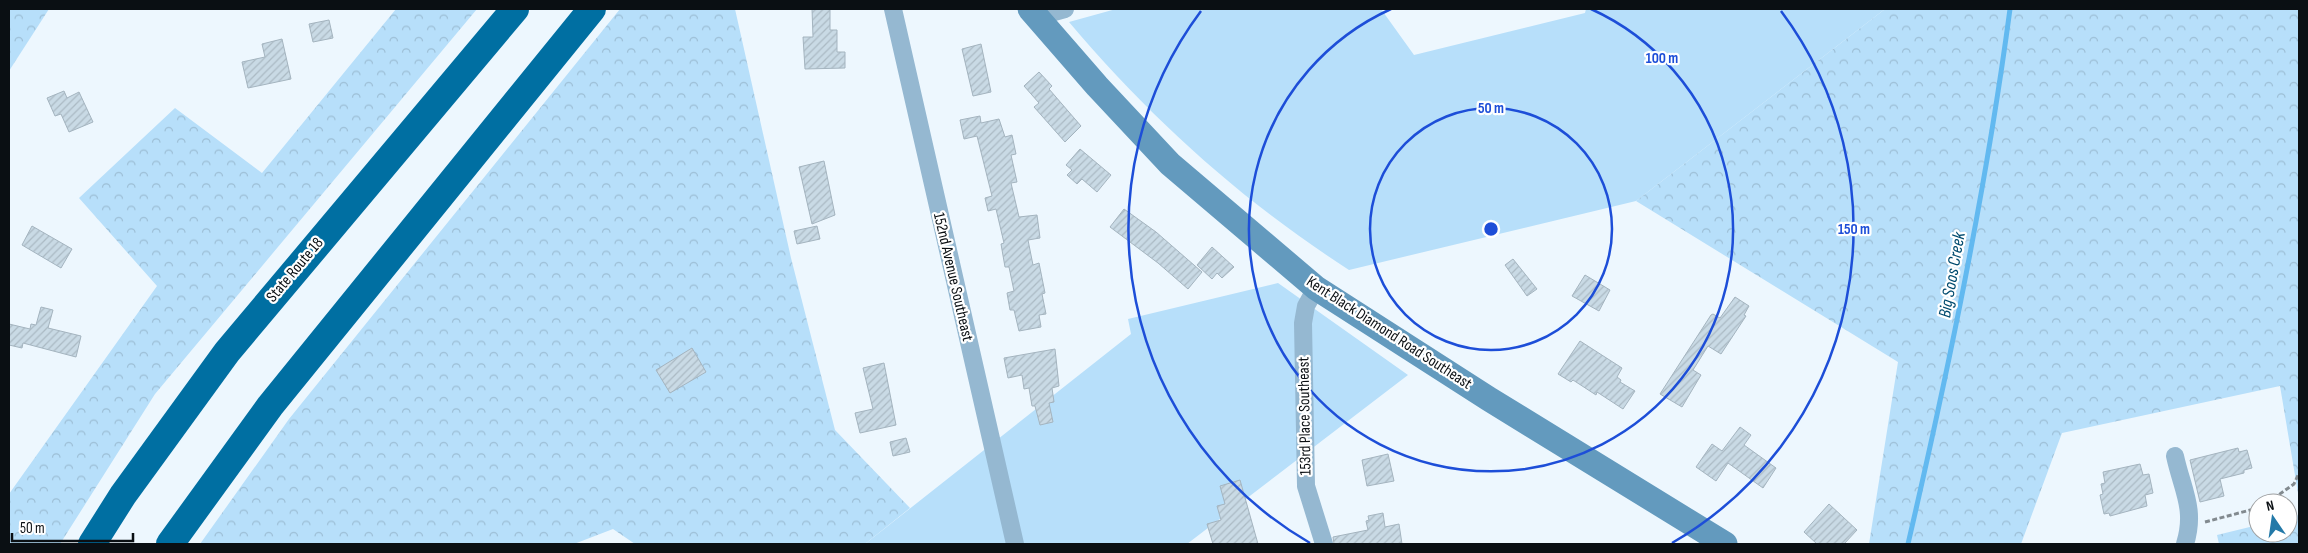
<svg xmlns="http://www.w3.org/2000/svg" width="2308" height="553" font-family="'Sofia Sans Condensed',sans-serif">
<defs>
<pattern id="forest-crowns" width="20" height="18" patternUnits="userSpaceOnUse" patternTransform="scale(1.25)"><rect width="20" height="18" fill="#b7dffa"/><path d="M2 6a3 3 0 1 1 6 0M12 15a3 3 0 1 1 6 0" fill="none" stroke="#9cbed5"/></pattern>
<pattern id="building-hatch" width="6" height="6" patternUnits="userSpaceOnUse" patternTransform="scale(1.25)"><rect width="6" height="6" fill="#c9dae5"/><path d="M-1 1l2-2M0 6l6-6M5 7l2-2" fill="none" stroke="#abbac4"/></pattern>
</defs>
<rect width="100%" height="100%" fill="#edf7fe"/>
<g fill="#b7dffa">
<path d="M1116,9H1381L1414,55L1585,13L1586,9H1885L1636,201L1349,270C1241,200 1152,120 1069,22Z"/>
<path d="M1278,283L1408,375L1187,544H865L1131,334L1128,319Z"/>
</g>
<g fill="url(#forest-crowns)">
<path d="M9,9H49L9,71Z"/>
<path d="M396,9H477L155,394L60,544H9V494L157,286L79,198L175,108L262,173Z"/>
<path d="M620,9H735L791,258L835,430L910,508L865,544H635L613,529L574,544H200L289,419Z"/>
<path d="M1885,9H2299V499L2280,386L2062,433L2021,544H1869L1898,362L1636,201Z"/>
<path d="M2299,515V544H2219L2217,535L2258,525V533H2288V517Z"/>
</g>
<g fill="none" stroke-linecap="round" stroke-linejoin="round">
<path stroke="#62b9f0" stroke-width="5" d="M1908,544C1949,367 1986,189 2010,9"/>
</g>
<g fill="url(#building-hatch)" stroke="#a4b4bf">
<path d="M812,9H830V30H837V52H845V68L805,69L803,37H813Z"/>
<path d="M329,20L333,38L313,42L309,24Z"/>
<path d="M282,39L291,79L248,88L242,62L265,57L262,44Z"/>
<path d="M981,44L991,92L973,96L962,49Z"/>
<path d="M1039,72L1052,86L1049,89L1081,126L1065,142L1034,107L1039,103L1024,86Z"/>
<path d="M64,91L67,98L79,92L93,122L69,132L61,114L55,116L47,98Z"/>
<path d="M980,116L981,123L999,119L1005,137L1012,135L1016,154L1011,155L1017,182L1011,183L1019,217L1037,215L1040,238L1028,240L1033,265L1039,263L1045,293L1042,294L1046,314L1039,315L1041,327L1019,331L1014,310H1010L1007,293L1014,291L1009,267H1005L1001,244L1004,243L996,209L988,211L985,198L992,196L977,136L964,139L960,120Z"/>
<path d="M1080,149L1111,175L1097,192L1082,179L1077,184L1067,175L1072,170L1066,165Z"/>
<path d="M824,161L835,215L812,224L799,167Z"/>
<path d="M1124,209L1156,232L1202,272L1188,289L1158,263L1110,227Z"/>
<path d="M32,226L72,249L61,268L22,245Z"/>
<path d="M817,226L820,239L797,244L794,231Z"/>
<path d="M1212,247L1234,267L1222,278L1217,273L1212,279L1197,265Z"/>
<path d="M1513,259L1537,289L1527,296L1505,265Z"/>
<path d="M1585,275L1610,290L1599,311L1572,296Z"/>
<path d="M1735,297L1749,306L1744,315L1746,316L1721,354L1708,346L1693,370L1701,375L1682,407L1660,394L1711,315L1713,314L1720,318Z"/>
<path d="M41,307L53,310L48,328L81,336L76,357L23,343L22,348L9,345V324L30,329L31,324L36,325Z"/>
<path d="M1580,341L1622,368L1617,377L1621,380L1620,382L1635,391L1623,409L1597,392L1596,395L1573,380L1571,382L1558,374Z"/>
<path d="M692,348L706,372L670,393L656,370Z"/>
<path d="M1055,349L1059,386L1052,388L1054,402L1049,403L1053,422L1040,425L1035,406H1032L1029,388L1024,389L1022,375L1008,378L1004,358Z"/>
<path d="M884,363L896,425L860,433L855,413L873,409L863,368Z"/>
<path d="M1740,427L1751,435L1744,445L1776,468L1763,488L1728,463L1716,481L1696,467L1712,444L1722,451Z"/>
<path d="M906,438L910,452L893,456L890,442Z"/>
<path d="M2238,448L2239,452L2247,450L2252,468L2244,470V473L2220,479L2224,496L2200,502L2190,460Z"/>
<path d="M1388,454L1394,481L1367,486L1362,460Z"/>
<path d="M2140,464L2143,475L2149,474L2153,493L2145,495L2147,506L2110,516L2109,513L2104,514L2100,495L2103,494L2101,484L2105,483L2103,472Z"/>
<path d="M1240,480L1258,544H1213L1207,524L1221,520L1217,506L1225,504L1220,486Z"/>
<path d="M1829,504L1857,530L1844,544H1817L1804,532Z"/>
<path d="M1383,513L1385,527L1399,524L1402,544H1334L1333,537L1368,530L1366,521L1369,520L1368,516Z"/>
</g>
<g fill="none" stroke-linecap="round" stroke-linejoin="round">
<g stroke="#828a8f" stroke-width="3" stroke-dasharray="5 2.5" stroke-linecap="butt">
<path d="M2267,503L2294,484L2299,473"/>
<path d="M2205,522L2258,508"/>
</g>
<g stroke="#95b8d1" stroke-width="18">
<path d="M893,9L1015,544"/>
<path d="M1036,17L1065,9"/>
<path d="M1316,288L1306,306L1303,323L1306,486L1324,544"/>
<path d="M2175,456C2182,489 2196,509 2185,544"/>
</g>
<path stroke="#639abe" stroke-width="25" d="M1030,9L1097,86L1170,164L1316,288L1489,399L1725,544"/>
<g stroke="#006fa2" stroke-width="28">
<path d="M92,544L123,495L227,352L515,9"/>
<path d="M170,544L270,406L592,9"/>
</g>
</g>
<g fill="none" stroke="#1d4ed8" stroke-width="2.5">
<circle cx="1491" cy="229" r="121"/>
<path d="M1591 9A242 242 0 1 1 1391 9"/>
<path d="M1310 543A363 363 0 0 1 1201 11M1781 11A363 363 0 0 1 1672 543"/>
</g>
<g text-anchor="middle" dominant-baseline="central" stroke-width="4.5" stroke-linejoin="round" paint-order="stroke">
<g font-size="16" fill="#0a0f13" stroke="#fff">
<text transform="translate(295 270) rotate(-50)">State Route 18</text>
<text transform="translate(953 277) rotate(77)">152nd Avenue Southeast</text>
<text transform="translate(1389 333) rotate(33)">Kent Black Diamond Road Southeast</text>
<text transform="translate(1305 416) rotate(-91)">153rd Place Southeast</text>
</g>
<g font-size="18" font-style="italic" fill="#014b6f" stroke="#fff">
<text transform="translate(1952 275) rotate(-80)">Big Soos Creek</text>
</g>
</g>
<circle cx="1491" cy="229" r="8" fill="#1d4ed8" stroke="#fff" stroke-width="2.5"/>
<g font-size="15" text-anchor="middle" font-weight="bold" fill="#1d4ed8" stroke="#fff" stroke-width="4.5" stroke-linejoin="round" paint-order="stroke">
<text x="1662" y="63">100 m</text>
<text x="1491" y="113">50 m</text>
<text x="1854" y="234">150 m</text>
</g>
<rect width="2308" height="553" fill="none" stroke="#0a0f13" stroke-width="20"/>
<g transform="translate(2273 518) rotate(347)"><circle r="24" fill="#ffffff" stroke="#9d9fa1"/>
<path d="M0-4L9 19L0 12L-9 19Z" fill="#2379a8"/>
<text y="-8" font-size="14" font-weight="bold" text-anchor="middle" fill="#0a0f13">N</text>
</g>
<path d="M12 533v8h121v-8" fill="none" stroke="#0a0f13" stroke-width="2.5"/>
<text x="20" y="533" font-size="15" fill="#0a0f13" stroke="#ffffff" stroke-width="4" paint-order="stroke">50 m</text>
</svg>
